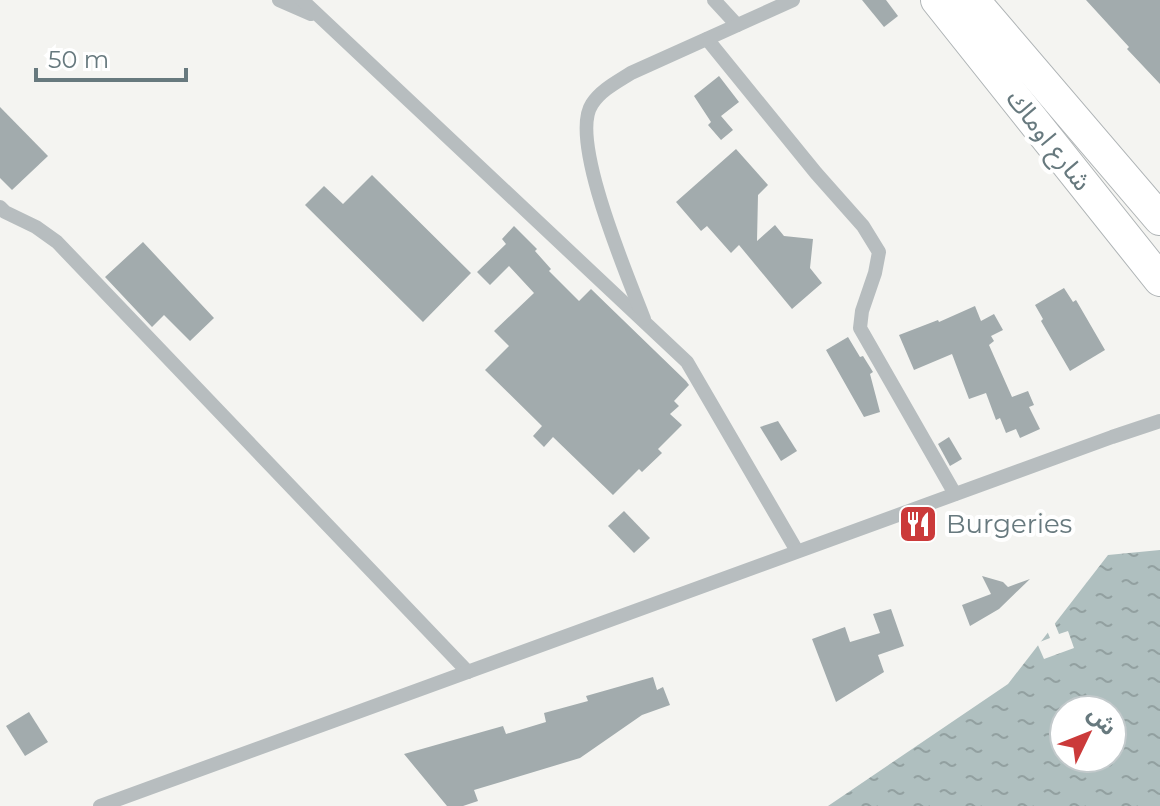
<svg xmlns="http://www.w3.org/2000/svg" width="1160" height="806" font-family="Montserrat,'Noto Sans Arabic',sans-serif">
<defs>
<pattern id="water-ripples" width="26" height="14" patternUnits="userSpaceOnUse" patternTransform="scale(2)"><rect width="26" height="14" fill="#afbfbf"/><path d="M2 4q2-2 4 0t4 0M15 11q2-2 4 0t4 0" fill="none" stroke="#92a0a0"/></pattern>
</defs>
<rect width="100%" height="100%" fill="#f4f4f1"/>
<path fill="url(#water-ripples)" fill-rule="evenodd" d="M1160,550V806H828L1008,684L1108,555ZM1064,710H1112V758H1064Z"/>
<path fill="#f4f4f1" d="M1053,619L1059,634L1068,631L1074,648L1044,659L1037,643L1050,638L1046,628Z"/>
<g fill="#a2abad">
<path d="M862,0H886L898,16L884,27Z"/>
<path d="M1086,0H1160V84L1127,49L1129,47Z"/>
<path d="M719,76L739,102L721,116L733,130L721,140L708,125L711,122L694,96Z"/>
<path d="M0,107L48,156L12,190L0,178Z"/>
<path d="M736,149L768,185L758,195L757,241L775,225L784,236L813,239L810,268L822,283L792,309L739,245L731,253L707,226L701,231L676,202Z"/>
<path d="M372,175L471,273L423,322L305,205L324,186L343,204Z"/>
<path d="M514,226L537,249L535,251L551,269L549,271L579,301L591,289L686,381L689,385L674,401L679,406L670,414L682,425L658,449L662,453L642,472L639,469L613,495L553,437L544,447L533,436L542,426L485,370L509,346L494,331L534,293L509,266L490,285L477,272L506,244L502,239Z"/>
<path d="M143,242L214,318L190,341L164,315L152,327L105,277Z"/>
<path d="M1064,288L1073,302L1076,300L1105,350L1070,371L1041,321L1043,319L1035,305Z"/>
<path d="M975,306L981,321L994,314L1003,330L991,336L994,341L989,345L1012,397L1028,391L1034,405L1029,407L1040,429L1020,438L1016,429L1006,433L1000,418L996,420L986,393L969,399L952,354L914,370L899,335L938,320L939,322Z"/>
<path d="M848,337L860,357L863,356L873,372L870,374L880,412L864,417L826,350Z"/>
<path d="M778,421L797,451L781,461L760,427Z"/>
<path d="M949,437L962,459L950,466L938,444Z"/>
<path d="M624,511L650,538L634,553L608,526Z"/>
<path d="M982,576L1003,582L1008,587L1030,579L999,609L970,626L962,605L991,594Z"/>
<path d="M891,609L904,646L878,655L884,672L836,702L812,639L845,627L850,642L880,633L873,614Z"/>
<path d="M653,677L657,690L663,687L670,705L642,715L580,758L474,790L478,801L463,806H447L404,754L503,726L506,734L546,722L544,713L588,701L586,696Z"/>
<path d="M29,712L48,742L25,756L6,726Z"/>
</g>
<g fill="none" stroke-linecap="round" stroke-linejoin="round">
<g stroke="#aeb3b5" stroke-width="34">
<g id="major">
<path d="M937,0L1160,280"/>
<path d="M973,0L1160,219"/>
</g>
</g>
<g stroke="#b7bdbf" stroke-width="14">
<path d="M279,0L311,14"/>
<path d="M302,0L687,362L797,551"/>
<path d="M714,0L737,25"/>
<path d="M707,39L816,173L863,226L879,252L875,273L862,311L860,328L955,494"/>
<path d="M0,207L5,212L36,227L57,242L468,672"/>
<path d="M644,319C629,279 568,139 592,104C601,90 617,82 631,73L793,0"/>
<path d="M100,806L1112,437L1160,421"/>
</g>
<use href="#major" stroke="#fff" stroke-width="32"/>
</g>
<defs>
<g id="restaurant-square" transform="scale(2)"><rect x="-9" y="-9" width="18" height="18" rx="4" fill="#cb3a3a" stroke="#fff"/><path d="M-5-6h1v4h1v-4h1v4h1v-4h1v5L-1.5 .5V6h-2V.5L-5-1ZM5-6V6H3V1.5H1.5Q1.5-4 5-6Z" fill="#fff"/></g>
</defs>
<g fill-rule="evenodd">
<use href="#restaurant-square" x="918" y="524"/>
</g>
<g text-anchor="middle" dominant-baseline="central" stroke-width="8" stroke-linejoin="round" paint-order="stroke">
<g font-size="26" fill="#67797e" stroke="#fff">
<text transform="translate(1049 140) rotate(52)">شارع اوماك</text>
</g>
<g font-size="26" fill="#67797e" stroke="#fff" text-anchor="start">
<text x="946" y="524">Burgeries</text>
</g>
</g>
<g transform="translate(1088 734) rotate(47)"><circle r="38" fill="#ffffff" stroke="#c2c9cb" stroke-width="2"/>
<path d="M0-6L14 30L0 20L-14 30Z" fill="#cb3a3a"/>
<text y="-12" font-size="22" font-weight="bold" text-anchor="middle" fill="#67797e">ش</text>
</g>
<path d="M36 68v12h150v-12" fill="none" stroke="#67797e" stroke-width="4"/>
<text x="48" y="68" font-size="24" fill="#67797e" stroke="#ffffff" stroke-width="6" paint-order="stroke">50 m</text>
</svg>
